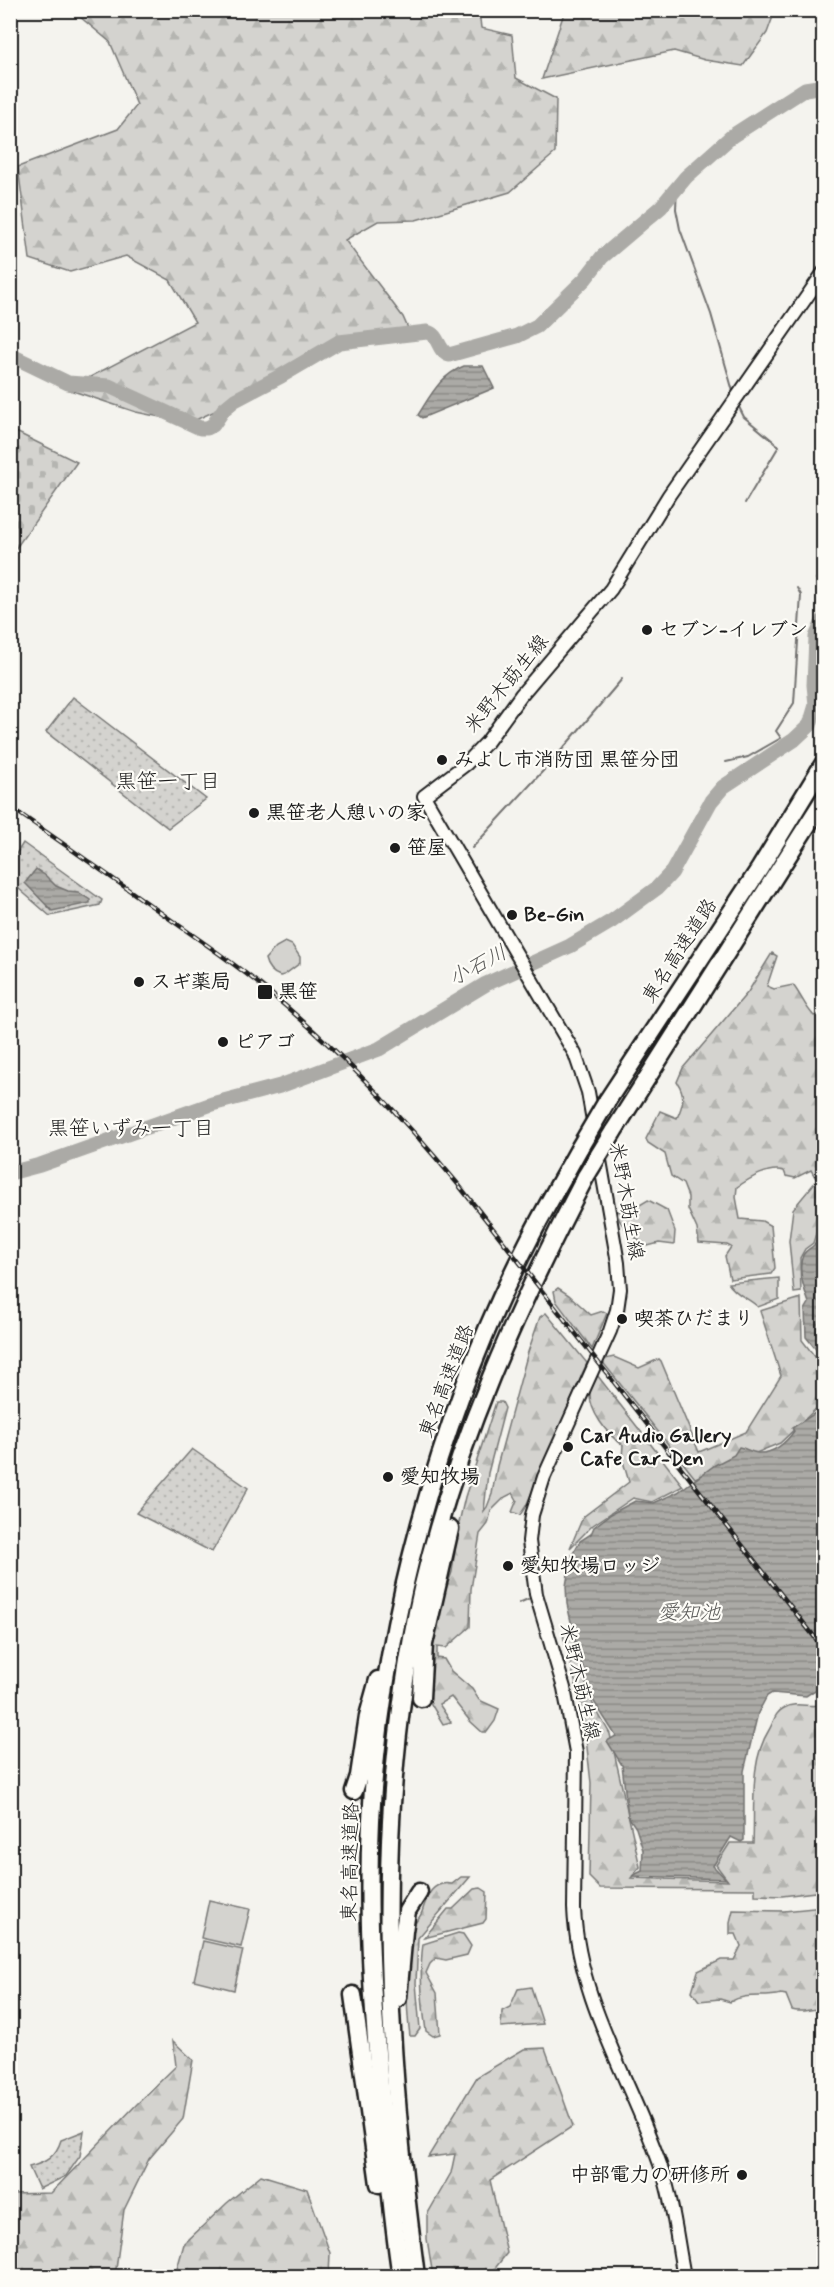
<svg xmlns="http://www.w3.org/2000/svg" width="834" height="2287" font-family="Mynerve,'Klee One',sans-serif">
<defs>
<pattern id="forest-firs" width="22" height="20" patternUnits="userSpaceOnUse" patternTransform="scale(1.5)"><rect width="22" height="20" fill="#d4d3cf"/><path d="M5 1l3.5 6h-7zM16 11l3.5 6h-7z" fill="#b5b5b1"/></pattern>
<pattern id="cemetery-stones" width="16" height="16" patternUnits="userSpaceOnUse" patternTransform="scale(1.5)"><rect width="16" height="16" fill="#d4d3cf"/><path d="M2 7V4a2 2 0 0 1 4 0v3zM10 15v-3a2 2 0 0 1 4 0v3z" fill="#b5b5b1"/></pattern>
<pattern id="park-dots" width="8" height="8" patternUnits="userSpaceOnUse" patternTransform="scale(1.5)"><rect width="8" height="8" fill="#d4d3cf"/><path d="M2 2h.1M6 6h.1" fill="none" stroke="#b5b5b1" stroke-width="1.8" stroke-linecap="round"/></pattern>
<pattern id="water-rules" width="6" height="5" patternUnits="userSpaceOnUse" patternTransform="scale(1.5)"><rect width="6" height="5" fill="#abaaa6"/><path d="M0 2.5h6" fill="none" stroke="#8a8a86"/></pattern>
</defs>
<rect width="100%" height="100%" fill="#f4f3ee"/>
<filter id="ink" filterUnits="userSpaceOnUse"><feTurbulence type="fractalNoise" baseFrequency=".0167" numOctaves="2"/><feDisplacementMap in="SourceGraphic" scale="12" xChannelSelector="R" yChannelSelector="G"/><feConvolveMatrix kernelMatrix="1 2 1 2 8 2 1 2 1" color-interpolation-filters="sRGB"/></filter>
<g filter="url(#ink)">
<g fill="url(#forest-firs)" stroke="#787876" stroke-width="1.5">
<path d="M565,10H775V11L767,33L743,66L705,60L674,51L542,79Z"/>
<path d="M73,11H479L481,28L512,35L516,78L556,99L555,153L510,192L416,220L378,221L345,240L403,317L411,335L343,338L283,376L239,400L189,423L136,412L67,389L195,322L170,280L126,256L70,272L30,259L18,167L118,129L137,105L110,42Z"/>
<path d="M772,953L777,956L767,986L774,989L793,985C801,995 805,1007 814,1016L823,1014L821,999L823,978V1212L813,1243L805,1249L800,1258L801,1292L794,1293L789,1241L793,1209L817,1180L811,1170L795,1178L786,1176L784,1171C769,1166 749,1179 737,1187L736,1197L740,1219L762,1221L771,1226L775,1268L771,1274L730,1279L725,1256L731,1247L727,1245L699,1243L697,1229L688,1209V1197L683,1184L671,1176L665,1154L648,1143L646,1139L660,1111L677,1118C683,1105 686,1095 677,1082L683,1068L748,992Z"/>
<path d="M648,1200L667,1210L675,1231L674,1245L659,1243L648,1246C634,1238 621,1228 616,1212L627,1210L633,1204L640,1205Z"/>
<path d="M779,1278V1299L758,1307C747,1297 737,1296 728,1283Z"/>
<path d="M558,1288L569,1295L591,1315L603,1311L607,1313L592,1349L556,1301L554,1291Z"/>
<path d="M801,1298L802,1340L823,1367V1402L780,1443L695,1478L601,1360L614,1357L639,1368L659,1359L661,1361L699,1452L746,1432L781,1376L760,1311Z"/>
<path d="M546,1313L587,1363L526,1506L520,1515L512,1512L517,1500L513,1493L505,1497L491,1511L488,1524L480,1534L471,1589L470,1627L446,1648L437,1647V1658L444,1659L451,1671L472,1689L479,1700L499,1709L495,1721L487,1732H482L470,1721L451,1697L439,1704L451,1722L443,1724L431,1704L428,1673L434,1631L439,1608L452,1572L458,1527L465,1497L496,1402H502L505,1408L488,1473L484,1511L487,1507L492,1494L497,1466L528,1352L540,1317Z"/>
<path d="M594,1371L683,1486L652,1502L633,1498L593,1525L570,1548L583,1517L629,1482L622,1458L623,1445C607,1435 588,1410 590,1390C590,1384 593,1377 594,1371Z"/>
<path d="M572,1632L590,1699L610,1734L640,1867L631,1878L728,1881L716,1865L730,1843H753C755,1806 749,1762 769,1730C774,1722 774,1713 784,1708C797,1700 813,1710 823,1703V1891L782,1896L755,1895V1889L600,1888L589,1877L591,1783L583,1712L563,1635Z"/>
<path d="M461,1877H470L418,1938L416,1983L420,2029L415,2036H410C406,2007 405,1955 413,1928C415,1921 420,1918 422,1912C427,1896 432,1880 452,1884Z"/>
<path d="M481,1888L487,1892L486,1919L483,1923L424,1938L448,1909H453L474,1889Z"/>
<path d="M823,1907V2010C812,2007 803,2014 792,2010L786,1995L781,1994C764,1999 747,1992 730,2002L720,1999L699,2001L692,1991L698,1971L721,1960H734L741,1946L736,1934H730V1922L733,1910L784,1911Z"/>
<path d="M458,1933L463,1934L471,1946L467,1955L446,1960L436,1958L430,1964L426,1973L437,1993L440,2034L433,2036L426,2031C422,2003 419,1973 423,1944Z"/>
<path d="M531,1987L543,2024L501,2027L502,2011L510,2007L518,1989Z"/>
<path d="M173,2041L193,2060L183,2119L149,2159L124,2210L115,2276H11V2194L51,2193L137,2104L176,2066Z"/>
<path d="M545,2048L573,2126L490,2180L507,2253L489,2276H433L427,2239V2215L451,2173L455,2154L428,2157L477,2077L524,2049Z"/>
<path d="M261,2175L307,2189L330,2253L329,2276H175L184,2244L227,2203Z"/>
</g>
<path fill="url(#cemetery-stones)" stroke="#787876" stroke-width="1.5" d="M10,429L77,462L11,555H10Z"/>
<g fill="url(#park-dots)" stroke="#787876" stroke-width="1.5">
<path d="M73,697L206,799L168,828L46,732Z"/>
<path d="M23,843L102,900L100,905L50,916L11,882V862Z"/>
<path d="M192,1449L248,1488L212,1552L136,1513Z"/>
<path d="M84,2131L80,2156L66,2176L39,2189L29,2167C45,2163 56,2157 61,2140Z"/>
</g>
<g fill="#d4d3cf" stroke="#787876" stroke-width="1.5">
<path d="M285,942L292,945L300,957V963L284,975L280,976C272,973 267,968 265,959L276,947Z"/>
<path d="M209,1900L250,1909L241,1947L201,1938Z"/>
<path d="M203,1941L243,1950L234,1990L194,1980Z"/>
</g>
<g fill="url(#water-rules)" stroke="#72716f" stroke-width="1.5">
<path d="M464,366H483L494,388L422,418L418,415C432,393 441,375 464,366Z"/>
<path d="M36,869L46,876L56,886L68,891L78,892L90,900V903L52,911L25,883Z"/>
<path d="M823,1222L824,1358H823L806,1337L805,1310L809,1303C804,1289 797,1269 803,1255C806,1250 810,1249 814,1245C818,1239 821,1229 823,1222Z"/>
<path d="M823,1408V1685L806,1696L772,1693L767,1696L758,1713L744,1771V1840L741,1842L731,1837L713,1866L726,1879L632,1876L642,1871L643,1850L636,1828L628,1816L622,1765L607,1741L616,1736L591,1697L574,1635L567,1604L566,1586L571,1557L580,1541L591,1534L594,1527L611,1514L635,1501L654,1503L678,1492L715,1465L734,1455L739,1447C746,1448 750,1452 758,1453C773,1454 786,1443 794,1431L792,1428Z"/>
</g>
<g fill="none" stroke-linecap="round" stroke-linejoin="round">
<g stroke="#72716f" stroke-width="2">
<path d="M677,187L676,209L680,229L711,314L734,395"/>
<path d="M737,403L744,417L779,446L745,503"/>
<path d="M816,579L824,576"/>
<path d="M726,762L748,757L781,738L776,731L794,703L801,595L797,588"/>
<path d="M472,848L554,759L622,679"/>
<path d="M519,1603L528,1599"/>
</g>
<g stroke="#abaaa6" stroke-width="15">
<path d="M10,355L68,383L109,386L200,428H207L213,425L224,409L235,400L281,376L339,342L427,332C440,335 437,351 449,355L517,336L537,326L585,279L602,257L661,207L686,177L732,136L805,89L824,86"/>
<path d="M10,1173L40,1165L212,1104L280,1086L379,1049L486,984L570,946L612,921L657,888L672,872L711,801L723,787L794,740L810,725L816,705L814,685L816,637L824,619"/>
</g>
<g stroke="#1c1c1c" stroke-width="16">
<path id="secondary" d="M684,2276C677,2242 674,2206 663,2173C634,2084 578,2004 574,1908L576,1752L564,1688L536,1594L529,1541L532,1515L544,1477L610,1331L617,1310L620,1289L618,1263L588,1092L575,1054L424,796L466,764L487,742L521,695L611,589L669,495L824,272"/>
</g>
<g stroke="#1c1c1c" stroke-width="21">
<g id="highway">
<path d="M607,1101L760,868L824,763"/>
<path d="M613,1132L824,799"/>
<path d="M421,1698L424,1644L450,1529"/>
<path d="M354,1791L359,1776L368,1716L378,1680"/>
<path d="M353,1995L379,2184"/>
<path d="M398,1998L404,1931L407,1911L419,1892"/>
<path d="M401,2276C393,2226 389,2175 384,2125C373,2024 366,1922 371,1820C381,1626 440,1413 529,1240C545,1208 563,1178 580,1147"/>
<path d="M416,2276C386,2048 371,1816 422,1589C456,1443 517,1308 586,1176"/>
</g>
</g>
<use href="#secondary" stroke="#fdfcf7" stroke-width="12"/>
<use href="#highway" stroke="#fdfcf7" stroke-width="16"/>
<g stroke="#1c1c1c" stroke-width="4.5">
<path id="rail" d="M10,807C63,843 115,880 167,917C201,941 237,965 269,992C338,1049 400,1114 457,1183L824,1649"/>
</g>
<use href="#rail" stroke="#fdfcf7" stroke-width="2" stroke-dasharray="7" stroke-linecap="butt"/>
<g stroke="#1c1c1c" stroke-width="21" stroke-linecap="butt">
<g id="highway-bridge">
<path d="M580,1147L607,1101"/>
<path d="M586,1176L613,1132"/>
</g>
</g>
<use href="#highway-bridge" stroke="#fdfcf7" stroke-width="16"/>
</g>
</g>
<g fill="#1c1c1c" stroke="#fdfcf7" stroke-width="2">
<circle cx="647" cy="630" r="6"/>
<circle cx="442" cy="760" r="6"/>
<circle cx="254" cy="813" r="6"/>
<circle cx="395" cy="848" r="6"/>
<circle cx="512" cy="915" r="6"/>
<circle cx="139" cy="982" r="6"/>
<rect x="257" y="984" width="16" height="16" rx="3"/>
<circle cx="223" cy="1042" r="6"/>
<circle cx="622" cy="1319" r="6"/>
<circle cx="568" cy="1447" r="6"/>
<circle cx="388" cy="1477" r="6"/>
<circle cx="508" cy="1566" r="6"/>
<circle cx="742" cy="2175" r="6"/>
</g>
<g text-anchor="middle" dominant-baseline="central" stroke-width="4.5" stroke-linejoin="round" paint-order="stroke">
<g font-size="20" font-weight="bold" fill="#1c1c1c" stroke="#fdfcf7" text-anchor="start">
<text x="659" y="630">セブン-イレブン</text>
<text x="454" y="760">みよし市消防団 黒笹分団</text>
<text x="266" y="813">黒笹老人憩いの家</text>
<text x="407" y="848">笹屋</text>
<text x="524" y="915">Be-Gin</text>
<text x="151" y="982">スギ薬局</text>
<text x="278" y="992">黒笹</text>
<text x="235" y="1042">ピアゴ</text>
<text x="634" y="1319">喫茶ひだまり</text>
<text x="580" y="1436">Car Audio Gallery<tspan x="580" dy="23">Cafe Car-Den</tspan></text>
<text x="400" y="1477">愛知牧場</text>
<text x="520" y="1566">愛知牧場ロッジ</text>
<text x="730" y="2175" text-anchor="end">中部電力の研修所</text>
</g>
<g font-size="20" fill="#1c1c1c" stroke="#fdfcf7">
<text transform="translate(507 684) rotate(-51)">米野木莇生線</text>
<text transform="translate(680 951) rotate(-57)">東名高速道路</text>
<text transform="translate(626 1201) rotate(80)">米野木莇生線</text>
<text transform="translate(447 1381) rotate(-69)">東名高速道路</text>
<text transform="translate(579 1682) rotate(77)">米野木莇生線</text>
<text transform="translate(351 1862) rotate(-89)">東名高速道路</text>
</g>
<g font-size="21" fill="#1c1c1c" stroke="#fdfcf7">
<text x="168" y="782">黒笹一丁目</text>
<text x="131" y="1129">黒笹いずみ一丁目</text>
</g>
<g font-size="21" font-style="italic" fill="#5c5c5a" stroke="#fdfcf7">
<text transform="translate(478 966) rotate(-28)">小石川</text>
<text x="689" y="1613">愛知池</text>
</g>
</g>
<rect width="834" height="2287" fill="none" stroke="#fdfcf7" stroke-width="36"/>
<rect x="18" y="18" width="798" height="2251" fill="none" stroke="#1c1c1c" stroke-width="2" filter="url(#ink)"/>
</svg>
